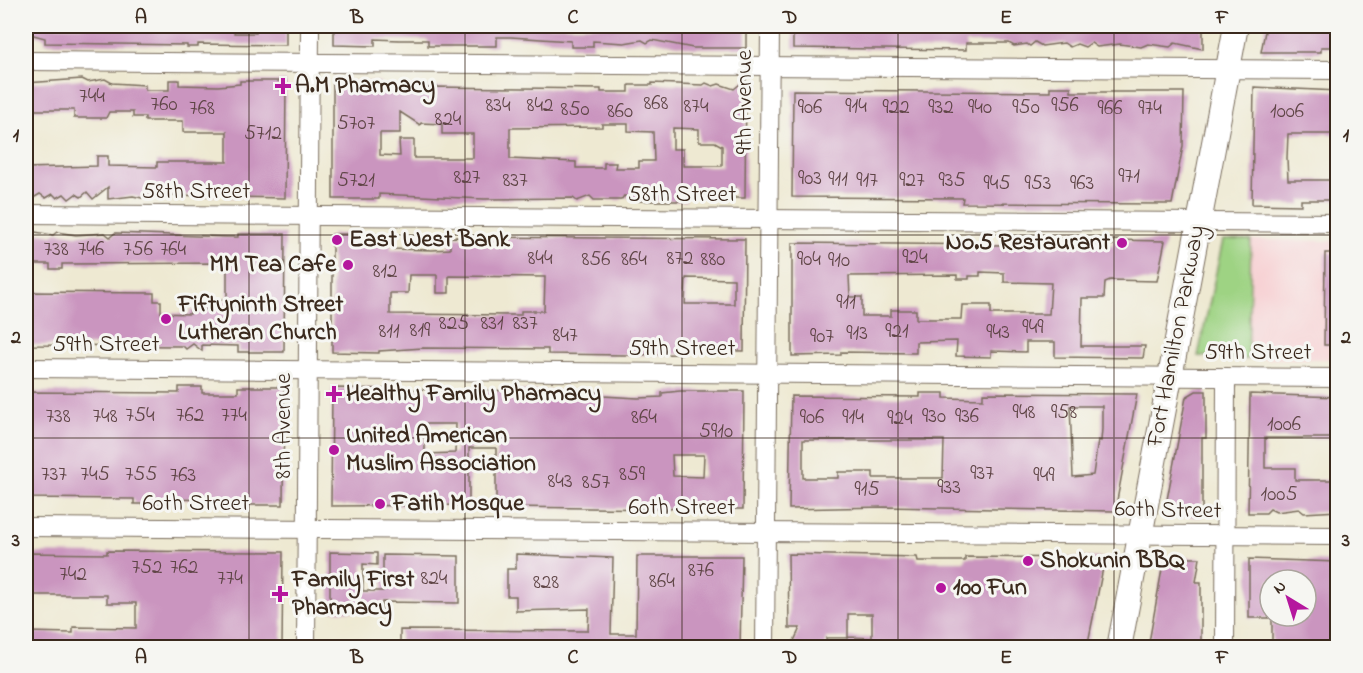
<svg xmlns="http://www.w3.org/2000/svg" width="1363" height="673" font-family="'Indie Flower',sans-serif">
<rect width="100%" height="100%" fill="#f6f6f2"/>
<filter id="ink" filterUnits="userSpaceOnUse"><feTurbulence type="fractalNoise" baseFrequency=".0167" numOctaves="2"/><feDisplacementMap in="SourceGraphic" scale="12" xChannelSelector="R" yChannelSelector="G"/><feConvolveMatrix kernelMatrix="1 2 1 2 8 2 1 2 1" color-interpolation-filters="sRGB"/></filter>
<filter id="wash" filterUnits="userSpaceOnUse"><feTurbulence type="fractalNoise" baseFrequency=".008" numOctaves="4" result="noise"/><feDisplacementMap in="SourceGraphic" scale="24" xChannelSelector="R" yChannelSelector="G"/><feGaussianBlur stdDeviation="1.35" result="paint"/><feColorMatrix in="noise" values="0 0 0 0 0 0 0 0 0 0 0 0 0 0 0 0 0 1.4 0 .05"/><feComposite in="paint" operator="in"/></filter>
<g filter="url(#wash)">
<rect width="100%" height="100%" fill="#eee9d2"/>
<path fill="#f7cfd2" d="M1251,240L1337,241V359H1248Z"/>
<path fill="#9ed383" stroke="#6c7e50" stroke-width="1.5" d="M1223,240H1251L1248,359L1198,356Z"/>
<g id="blocks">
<g fill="#ca95bf" fill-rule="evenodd">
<path d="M26,26H234V33H256V26H286V45L198,44V47H187V45L45,43V38L26,33Z"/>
<path d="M334,26H746V48H693L652,40L647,43L642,40L624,43L593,41V47H571V41L511,37H497V46H428V40H399L375,39V46L334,45Z"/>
<path d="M793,26H1203V49L1175,43L1170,47L1148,44L1141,47L1120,44L1097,47L1091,43L1085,47L1077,44L1070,47L1064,43L1042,46L1035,42L1030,46L1027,44L1014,46L1009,43H966V50L793,48Z"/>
<path d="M1266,26H1338V47H1321V52H1261Z"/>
<path d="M82,79L88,82L105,79L112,83L145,85V90H169V80H179V85L218,86L240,84V81H286L285,198L227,197V190L213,196L169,195L163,199L158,195L152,198L147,195L142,198L133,196L108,199V187L93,199L87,192L81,197L76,194L69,199L64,194L57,198L53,194L46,198L40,194L35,197H26V168L97,166V156H108V166L157,167V162H227V132H183V121H145V117H133V112H109L106,118H74V110H26V83Z"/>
<path d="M746,79L745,198H734V187L719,195L712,193L704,195L699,191L696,195H686V201H639L624,196L621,200H594L590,196L577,201L573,198L484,199L379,194V199H333V81L380,82V87H416V93L431,87L601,89V92H629V85H652V83L703,85L706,83L713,86L719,84L734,89ZM400,112L420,125L421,123L442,124V134H473V158H414V140H399L400,156L380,155V133H400ZM602,124H628V131L653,132L654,161H639V168H615L616,163H604V168H576V162L510,159V128L602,127ZM673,128L699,129V142H715L722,146V166H683V149H673Z"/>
<path d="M1050,87H1071V92H1184L1183,146L1172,204L962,203L963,198L792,197L793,90L1050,92Z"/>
<path d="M1254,87L1338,91V134H1288L1287,158L1288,180H1338V200H1301V205L1252,204Z"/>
<path d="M35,232L53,235L57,232L76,235L105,233L110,237L115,233L227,237H238V234H285L284,352H238V346L202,345V351L193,344L186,349L183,346L26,345V292L154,293V301H161V313L190,314V310H207V300H227V263L62,264V269H50V264H26V236Z"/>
<path d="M332,234H379V240L391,241V249L432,250L450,249V237L745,239L744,351L681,350V354L625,355L548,354V349L423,348L379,351V353L332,352ZM409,275H437V293H449V276L545,277L544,311H521V315H511L390,314V293H408ZM686,278L734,279V304H685Z"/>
<path d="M1052,239H1063V245H1113V240L1165,241L1157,281L1110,280L1105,282L1104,298H1082L1081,346H1145L1143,358L1055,357V342H1026V352L991,351V357L956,356L957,341L916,342V353L841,352V355L792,356V243L1004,245V242H1052ZM980,272L1004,273V282L1051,283L1049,314H991V305H962L961,319H916V310H891V316H862V297H850L849,276L957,275V279H969V276H980Z"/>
<path d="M1325,253H1338V345H1324Z"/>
<path d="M179,387H202V393H238V387H284L283,505H222V500L162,499V504H134V499L26,498V392L179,393Z"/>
<path d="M332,388L603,392V396L638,398L662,397V393L680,391H744L743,509H725L724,506L716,509L699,506L692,509L686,506L669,509L508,507V504H496V448H469V505L331,506ZM425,424H456L455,453L425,454ZM672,455H704L703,477L673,476Z"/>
<path d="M1196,391H1206V438H1202V517L1164,516L1186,397Z"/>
<path d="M920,393H944V398L983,399V393L1137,394L1115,511L883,507L789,509L791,396L920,397ZM1070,406H1102V429L1101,441L1098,440L1093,475L1073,477ZM803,440H944L943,478H873V472H838V478H803Z"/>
<path d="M1250,394L1338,397V438H1265V468H1295V480H1338V511L1304,513L1299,509L1276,512L1270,509L1266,513H1248Z"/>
<path d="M107,551L283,552L282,648H26V632L73,633V627L136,628V603H107V595H26V553L107,554Z"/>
<path d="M330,552L377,553V565L363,564V591H383V555L459,556V603L382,602V612L330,611Z"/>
<path d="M516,554L613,558L611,634H636L637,556H742L740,648H400V630L588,631L589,609L516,611V596H507V569H516Z"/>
<path d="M788,554L917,557L918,561H965V557L1105,558L1087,648H848V637L872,638V614H848V638H826V646L819,648H794V641L800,628H789Z"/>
<path d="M1164,558H1200L1196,582H1201V648H1148Z"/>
<path d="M1249,559L1338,562V648H1272V619H1306V580H1269V618H1249Z"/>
</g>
</g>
</g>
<g filter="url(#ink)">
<use href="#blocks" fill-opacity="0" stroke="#7a6d5d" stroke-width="1.5"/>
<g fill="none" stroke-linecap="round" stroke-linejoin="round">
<g stroke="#7a6d5d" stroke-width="20">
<g id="minor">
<path d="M26,61L1338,70"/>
<path d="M26,214L1338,223"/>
<path d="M26,368L1338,378"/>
<path d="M26,527L1338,536"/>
<path d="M306,648L310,26"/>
<path d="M765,648L770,26"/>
<path d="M1225,648L1226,377"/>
</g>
</g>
<g stroke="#7a6d5d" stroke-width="26">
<path id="major" d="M1119,648L1236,26"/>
</g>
<use href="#minor" stroke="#fff" stroke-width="18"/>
<use href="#major" stroke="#fff" stroke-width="24"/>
</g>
</g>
<path fill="none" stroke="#3b2a1e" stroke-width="1.5" stroke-opacity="0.55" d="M249,26V648M465,26V648M682,26V648M898,26V648M1114,26V648M26,235H1338M26,438H1338"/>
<g fill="#b5179e" stroke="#f6f6f2" stroke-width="2">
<path d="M280 77h6v6h6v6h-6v6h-6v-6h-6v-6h6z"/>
<circle cx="337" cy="240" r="6"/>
<circle cx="1122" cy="243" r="6"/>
<circle cx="348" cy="265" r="6"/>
<circle cx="166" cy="319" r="6"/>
<path d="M331 385h6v6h6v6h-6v6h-6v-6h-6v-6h6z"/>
<circle cx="334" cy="450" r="6"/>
<circle cx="380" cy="504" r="6"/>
<circle cx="1028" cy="561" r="6"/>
<circle cx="941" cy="588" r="6"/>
<path d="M277 585h6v6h6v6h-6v6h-6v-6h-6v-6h6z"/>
</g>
<g text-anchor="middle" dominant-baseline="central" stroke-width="6" stroke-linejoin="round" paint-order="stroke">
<g font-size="21" fill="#5f4546">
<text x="92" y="97">744</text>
<text x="656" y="104">868</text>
<text x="164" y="105">760</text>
<text x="498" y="106">834</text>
<text x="540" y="106">842</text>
<text x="1065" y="106">956</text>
<text x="696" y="107">874</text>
<text x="856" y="107">914</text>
<text x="810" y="108">906</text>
<text x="896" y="108">922</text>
<text x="941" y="108">932</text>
<text x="980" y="108">940</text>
<text x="1026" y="108">950</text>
<text x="202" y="109">768</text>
<text x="1110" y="109">966</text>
<text x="1150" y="109">974</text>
<text x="575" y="110">850</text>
<text x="620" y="112">860</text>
<text x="1287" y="112">1006</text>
<text x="448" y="120">824</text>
<text x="356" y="124">5707</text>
<text x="263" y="134">5712</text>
<text x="1129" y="177">971</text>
<text x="467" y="178">827</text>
<text x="810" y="179">903</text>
<text x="838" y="180">911</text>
<text x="356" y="181">5721</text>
<text x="515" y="181">837</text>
<text x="867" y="181">917</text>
<text x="912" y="181">927</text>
<text x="952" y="181">935</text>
<text x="997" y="184">945</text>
<text x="1038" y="184">953</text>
<text x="1082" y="184">963</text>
<text x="56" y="250">738</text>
<text x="91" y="250">746</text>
<text x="138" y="250">756</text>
<text x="173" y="250">764</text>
<text x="915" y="258">924</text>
<text x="540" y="259">844</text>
<text x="680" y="259">872</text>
<text x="596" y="260">856</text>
<text x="634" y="260">864</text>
<text x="713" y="260">880</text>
<text x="809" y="260">904</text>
<text x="839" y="261">910</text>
<text x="385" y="272">812</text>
<text x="846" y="303">911</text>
<text x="454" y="324">825</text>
<text x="492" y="324">831</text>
<text x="525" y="324">837</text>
<text x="1033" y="328">949</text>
<text x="420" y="331">819</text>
<text x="389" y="332">811</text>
<text x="897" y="332">921</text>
<text x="998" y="333">943</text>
<text x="857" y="334">913</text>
<text x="565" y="336">847</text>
<text x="822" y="337">907</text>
<text x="1024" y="413">948</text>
<text x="1064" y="413">958</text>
<text x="140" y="416">754</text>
<text x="190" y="416">762</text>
<text x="234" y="416">774</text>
<text x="58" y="417">738</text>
<text x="105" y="417">748</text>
<text x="934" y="417">930</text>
<text x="967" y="417">936</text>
<text x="644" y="418">864</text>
<text x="812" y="418">906</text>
<text x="853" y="418">914</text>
<text x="900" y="419">924</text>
<text x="1284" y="425">1006</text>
<text x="716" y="432">5910</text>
<text x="982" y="474">937</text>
<text x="54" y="475">737</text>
<text x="95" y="475">745</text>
<text x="141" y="475">755</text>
<text x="632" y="475">859</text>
<text x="183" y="476">763</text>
<text x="1044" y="476">949</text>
<text x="560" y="482">843</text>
<text x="596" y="483">857</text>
<text x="949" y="488">933</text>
<text x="867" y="490">915</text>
<text x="1279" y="495">1005</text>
<text x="147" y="568">752</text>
<text x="184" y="568">762</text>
<text x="701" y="571">876</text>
<text x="73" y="575">742</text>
<text x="230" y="579">774</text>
<text x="434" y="579">824</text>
<text x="662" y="582">864</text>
<text x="546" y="583">828</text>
</g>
<g font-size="24" font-weight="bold" fill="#3b2a1e" stroke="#f6f6f2" text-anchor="start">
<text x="295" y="86">A.M Pharmacy</text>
<text x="349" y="240">East West Bank</text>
<text x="1110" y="243" text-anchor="end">No.5 Restaurant</text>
<text x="336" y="265" text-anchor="end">MM Tea Cafe</text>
<text x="178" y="305">Fiftyninth Street<tspan x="178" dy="28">Lutheran Church</tspan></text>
<text x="346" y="394">Healthy Family Pharmacy</text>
<text x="346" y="436">United American<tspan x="346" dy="28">Muslim Association</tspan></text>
<text x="392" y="504">Fatih Mosque</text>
<text x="1040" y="561">Shokunin BBQ</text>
<text x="292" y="580">Family First<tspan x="292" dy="28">Pharmacy</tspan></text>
<text x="953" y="588">100 Fun</text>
</g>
<g font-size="24" fill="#3b2a1e" stroke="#f6f6f2">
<text transform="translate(745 102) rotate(-90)">9th Avenue</text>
<text x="196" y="192">58th Street</text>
<text x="682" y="195">58th Street</text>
<text transform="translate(1177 336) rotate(-79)">Fort Hamilton Parkway</text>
<text x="106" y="345">59th Street</text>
<text x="682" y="349">59th Street</text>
<text x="1258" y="353">59th Street</text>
<text transform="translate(284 426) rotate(-90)">8th Avenue</text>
<text x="196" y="504">60th Street</text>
<text x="682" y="508">60th Street</text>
<text transform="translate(1168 511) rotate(1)">60th Street</text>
</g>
</g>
<rect width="1363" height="673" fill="none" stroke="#f6f6f2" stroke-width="66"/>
<g transform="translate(1288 598) rotate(322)"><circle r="28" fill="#f6f6f2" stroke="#aba49d" stroke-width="1.5"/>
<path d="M0-4.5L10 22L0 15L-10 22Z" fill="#b5179e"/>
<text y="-9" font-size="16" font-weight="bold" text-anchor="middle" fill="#3b2a1e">N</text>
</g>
<rect x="33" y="33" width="1297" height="607" fill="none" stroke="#3b2a1e" stroke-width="2"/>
<g font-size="20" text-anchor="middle" font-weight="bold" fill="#3b2a1e">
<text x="141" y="23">A</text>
<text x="357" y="23">B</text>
<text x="573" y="23">C</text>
<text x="790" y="23">D</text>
<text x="1006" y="23">E</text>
<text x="1222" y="23">F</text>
<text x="16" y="141">1</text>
<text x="1346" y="141">1</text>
<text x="16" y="343">2</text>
<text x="1346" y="343">2</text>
<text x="16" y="546">3</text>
<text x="1346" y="546">3</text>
<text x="141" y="663">A</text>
<text x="357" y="663">B</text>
<text x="573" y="663">C</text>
<text x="790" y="663">D</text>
<text x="1006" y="663">E</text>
<text x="1222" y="663">F</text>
</g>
</svg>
